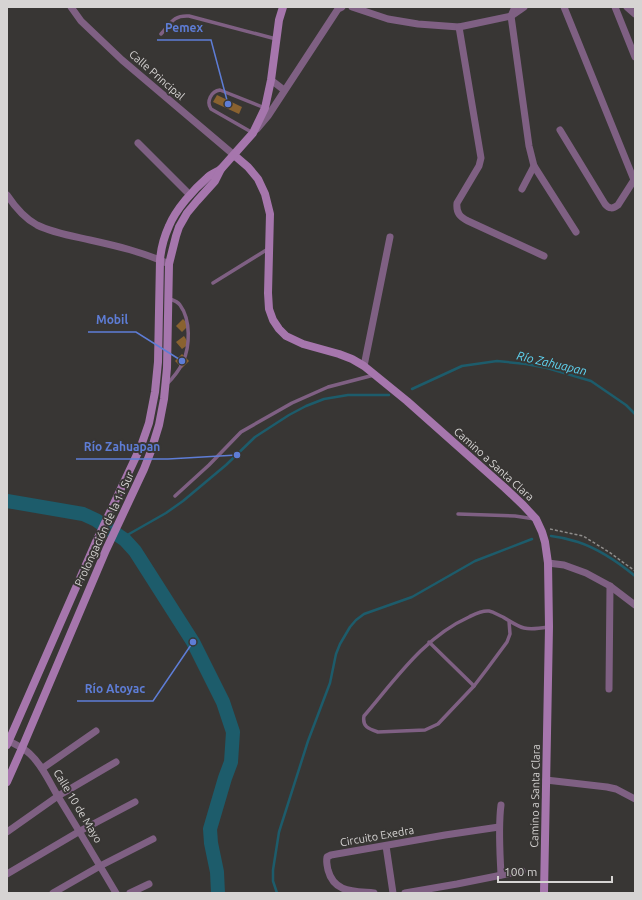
<svg xmlns="http://www.w3.org/2000/svg" width="642" height="900" font-family="Ubuntu,sans-serif">
<rect width="100%" height="100%" fill="#383634"/>
<g fill="none" stroke-linecap="round" stroke-linejoin="round">
<g stroke="#1d5c6b" stroke-width="2.5">
<path d="M412,389L462,366L497,361L526,364L547,368L591,381L626,405L635,414"/>
<path d="M551,536C560,537 569,539 578,542C599,549 618,562 635,576"/>
<path d="M122,538L166,513L183,501L226,465L255,437L289,415L306,406L324,399L348,395H389"/>
<path d="M277,893L273,881V870L279,832L308,741L330,683L336,654L340,644L350,627L356,620L364,614L412,597L475,561L532,539"/>
</g>
<path stroke="#1d5c6b" stroke-width="14" d="M7,501L83,514L96,520L125,540L135,551L193,642L223,702L233,732L231,762L225,778L210,829L211,843L217,872L218,893"/>
</g>
<g fill="#896230">
<path d="M217,95L242,107L239,114L213,102Z"/>
<path d="M183,319L189,325L182,332L176,326Z"/>
<path d="M184,336L189,344L182,349L176,342Z"/>
<path d="M182,354L189,361L182,368L175,361Z"/>
</g>
<g fill="none" stroke-linecap="round" stroke-linejoin="round">
<path stroke="#8f8d8b" stroke-width="1.5" stroke-dasharray="3 2" stroke-linecap="butt" d="M550,529L583,536L609,552L635,571"/>
<g stroke="#7f6083" stroke-width="3.5">
<path d="M161,34C171,23 173,15 189,16L276,39"/>
<path d="M253,133L211,109C206,102 211,91 220,90L265,108"/>
<path d="M213,283L268,249"/>
<path d="M166,385C173,378 179,371 183,362C190,346 191,320 180,305C178,302 173,300 170,299"/>
<path d="M175,496L209,465L241,432L292,403L328,387L374,375"/>
<path d="M458,514L515,516L535,519"/>
<path d="M509,621L510,634L507,642L487,669L474,686L438,724L425,730L378,732C369,729 362,727 364,716C395,680 424,637 469,617C475,614 482,610 489,611C494,612 498,615 503,617C522,629 525,631 548,627"/>
<path d="M429,642L474,686"/>
</g>
<g stroke="#7f6083" stroke-width="7">
<path d="M71,7L81,21L122,60L234,155"/>
<path d="M352,7L388,19L418,24L459,27L511,16L524,7"/>
<path d="M515,7L511,16L529,146L534,166L576,232"/>
<path d="M615,7L635,57"/>
<path d="M627,7L635,14"/>
<path d="M459,27L481,158L479,166L457,203C456,213 460,217 468,221L544,256"/>
<path d="M271,80L284,90"/>
<path d="M257,129L268,116L338,9L342,7"/>
<path d="M560,130L605,204C609,209 613,209 618,205L634,180L564,7"/>
<path d="M138,143L190,195"/>
<path d="M522,189L534,166"/>
<path d="M7,195C15,207 24,218 37,225C53,233 72,236 90,240C117,246 143,252 169,264"/>
<path d="M364,366L390,237"/>
<path d="M548,563L564,565L586,573L610,586L635,605"/>
<path d="M609,689L610,586"/>
<path d="M9,741C16,745 24,748 30,754C43,766 49,782 59,798C78,829 97,861 116,893"/>
<path d="M43,768L96,731"/>
<path d="M546,780L607,787L616,789L635,799"/>
<path d="M7,832L58,796L116,762"/>
<path d="M386,846L393,893"/>
<path d="M7,874L80,831L135,802"/>
<path d="M501,875C500,852 498,828 501,805"/>
<path d="M53,893L100,866L153,839"/>
<path d="M130,893L149,884"/>
<path d="M374,893C354,891 334,893 328,870C327,865 326,862 327,857L331,855L445,835L499,827"/>
<path d="M405,893L457,884L522,871"/>
</g>
<g stroke="#a676ad" stroke-width="8">
<path d="M234,155L248,167L258,179L265,194L270,214L268,293L269,309L273,320L279,329L286,336L303,344L339,354L352,359L364,366L407,401L505,488L523,505L536,519L542,532L545,542L548,563L549,627L544,893"/>
<path d="M7,745L95,544L141,446L149,423L155,392L158,362L160,260C161,248 164,237 169,226C176,209 193,190 208,177C211,174 217,172 221,169"/>
<path d="M7,782L22,748L106,550L144,469L151,451L159,425L164,399L167,368L169,264L176,236L179,227L187,213L197,201L215,181L221,169L253,133L265,108L271,80L279,20L283,7"/>
</g>
</g>
<g text-anchor="middle" dominant-baseline="central" stroke-width="4" stroke-linejoin="round" paint-order="stroke">
<g font-size="11" fill="#d6d4d3" stroke="#383634">
<text transform="translate(157 75) rotate(41)">Calle Principal</text>
<text transform="translate(494 464) rotate(42)">Camino a Santa Clara</text>
<text transform="translate(104 529) rotate(-65)">Prolongación de la 11 Sur</text>
<text transform="translate(535 796) rotate(-89)">Camino a Santa Clara</text>
<text transform="translate(78 806) rotate(59)">Calle 10 de Mayo</text>
<text transform="translate(377 836) rotate(-10)">Circuito Exedra</text>
</g>
<g font-size="12" font-style="italic" fill="#60d7f5" stroke="#383634">
<text transform="translate(552 363) rotate(13)">Río Zahuapan</text>
</g>
</g>
<path fill="none" stroke="#5e7dd6" stroke-width="1.5" d="M228 104L211 40H157M182 361L136 332H88M237 455L168 459H76M193 642L153 701H77"/>
<g fill="#5e7dd6" stroke="#383634" stroke-width="1.5">
<circle cx="228" cy="104" r="4"/>
<circle cx="182" cy="361" r="4"/>
<circle cx="237" cy="455" r="4"/>
<circle cx="193" cy="642" r="4"/>
</g>
<g font-size="12" text-anchor="middle" font-weight="bold" fill="#5e7dd6" stroke="#383634" stroke-width="4" stroke-linejoin="round" paint-order="stroke">
<text x="184" y="32">Pemex</text>
<text x="112" y="324">Mobil</text>
<text x="122" y="451">Río Zahuapan</text>
<text x="115" y="693">Río Atoyac</text>
</g>
<rect width="642" height="900" fill="none" stroke="#d6d4d3" stroke-width="16"/>
<path d="M498 876v6h114v-6" fill="none" stroke="#d6d4d3" stroke-width="2"/>
<text x="504" y="876" font-size="12" fill="#d6d4d3" stroke="#383634" stroke-width="3" paint-order="stroke">100 m</text>
</svg>
